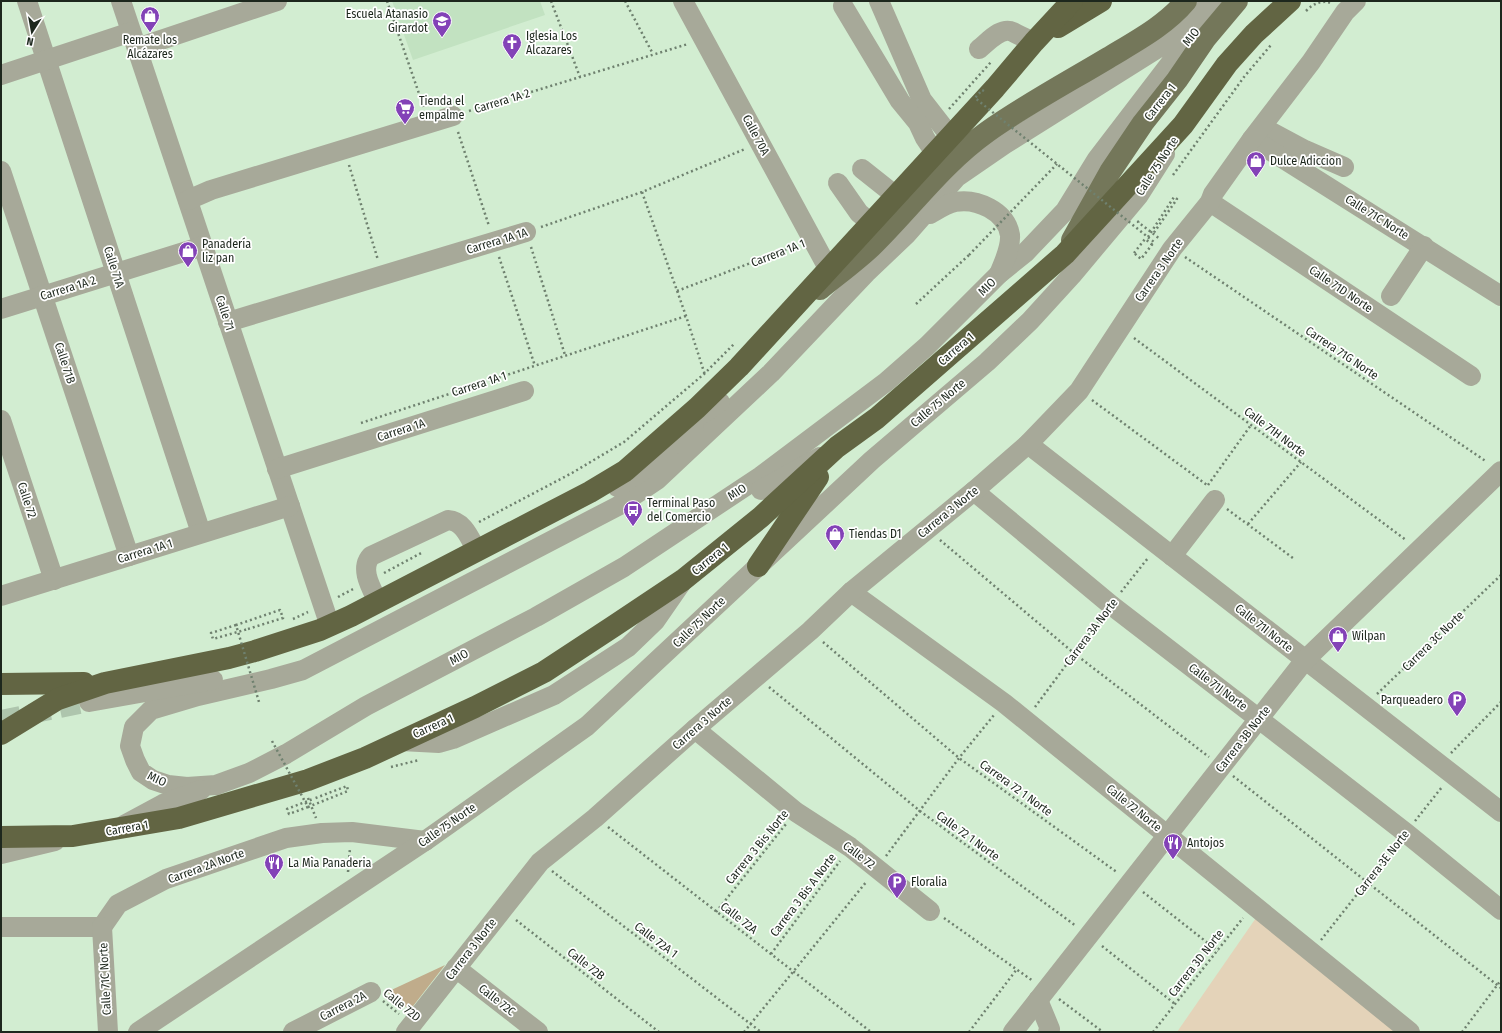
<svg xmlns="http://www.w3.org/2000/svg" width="1502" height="1033" font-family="'Fira Sans Condensed',sans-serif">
<rect width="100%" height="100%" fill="#d2edd1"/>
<path fill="#c2e2c1" d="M392,1H540L545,15L413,60Z"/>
<path fill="#e4d3b9" d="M1258,915L1404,1032H1177Z"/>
<path fill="#c0ac8b" d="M445,965L410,1010L387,992Z"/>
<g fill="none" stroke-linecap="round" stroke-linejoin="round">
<path stroke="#aec5ad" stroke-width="20" stroke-dasharray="20 10" stroke-linecap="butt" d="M1,720L89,702"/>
<g stroke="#6f816f" stroke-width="2.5" stroke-dasharray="2 3" stroke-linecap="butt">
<path d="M387,1L424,108"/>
<path d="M551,1L580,77"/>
<path d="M625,1L653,54"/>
<path d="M1306,11C1314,3 1321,0 1332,3"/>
<path d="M949,109L991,62"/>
<path d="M469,111L688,44"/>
<path d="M458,132L489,226"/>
<path d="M349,165L378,260"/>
<path d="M1173,175L1244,77L1271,45"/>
<path d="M642,192L686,316L705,375"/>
<path d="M1139,221L1138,222L1160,239"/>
<path d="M541,227L642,192L745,149"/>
<path d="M531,247L565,355"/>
<path d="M1134,253L1145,239L1154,246"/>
<path d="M499,257L535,366"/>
<path d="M1185,257L1487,462"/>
<path d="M677,291L798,245"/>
<path d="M916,304L969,255"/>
<path d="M1134,338L1406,540"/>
<path d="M1092,400L1207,485"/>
<path d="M361,423L686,316"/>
<path d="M1208,485L1251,425"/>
<path d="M1227,509L1293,558"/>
<path d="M479,522L572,473L624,442L704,374L734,344"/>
<path d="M1248,524L1301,462"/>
<path d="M940,540L1075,654L1209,757"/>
<path d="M384,573L423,552"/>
<path d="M1121,592L1148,558"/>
<path d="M338,597L355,588"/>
<path d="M293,619L308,612"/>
<path d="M236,625L211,633L213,639L248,629"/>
<path d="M823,642L959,758L1118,873"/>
<path d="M769,687L920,811L1076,926"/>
<path d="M1377,694L1501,575"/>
<path d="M1035,707L1101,618"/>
<path d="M1451,753L1501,702"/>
<path d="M391,767L419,760"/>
<path d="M1233,776L1501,988"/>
<path d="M308,798L316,818"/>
<path d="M308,807L289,814L287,809L313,799"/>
<path d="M1415,821L1442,787"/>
<path d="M608,827L871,1032"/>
<path d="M886,856L959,758L994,715"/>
<path d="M552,871L761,1032"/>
<path d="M348,872L350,848"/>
<path d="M1143,892L1218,951"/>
<path d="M716,912L786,824"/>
<path d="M944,918L1033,981"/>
<path d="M516,920L659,1032"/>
<path d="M1321,940L1396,845"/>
<path d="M1102,946L1175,1004"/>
<path d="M771,954L840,861"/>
<path d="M1059,999L1103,1032"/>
<path d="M383,1001L399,1014"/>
<path d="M744,1032L867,881"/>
<path d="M969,1032L1017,969"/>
<path d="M1153,1032L1243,918"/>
<path d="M1462,1032L1501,980"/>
</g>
<g stroke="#a7a999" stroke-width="20">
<path d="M27,1L201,533"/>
<path d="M121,1L330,626"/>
<path d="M683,1L829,270"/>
<path d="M879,1L922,100L950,136"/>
<path d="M1202,1L1186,21L1158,48L1005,144L957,177L907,234L866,273L771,373L657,480L618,506L303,670L271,679L198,696L151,710L134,727L130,746L135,760L141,772L153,780L168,785L187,787L216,785L249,773L286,754L366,706L536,617L624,567L761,476L886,382L927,346L999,274L1025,253L1065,211L1097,159L1195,31L1220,1"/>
<path d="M843,6L900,101L918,123L925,138L935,153"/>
<path d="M137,48L277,1"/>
<path d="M979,49C988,42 1001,26 1013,32C1020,36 1027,39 1034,42"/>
<path d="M1,75L131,32"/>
<path d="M1262,127L1305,150L1344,167"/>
<path d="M1252,139L1501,296"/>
<path d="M862,169L896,196"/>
<path d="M1,171L129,556"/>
<path d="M838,183L859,213L871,223"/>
<path d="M188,200L211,190L453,116"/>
<path d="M1210,202L1471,376"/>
<path d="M930,214C937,210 946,204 955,202C977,198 1006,211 1010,235C1011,248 1004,262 999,274"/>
<path d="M1391,296L1424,246"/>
<path d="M1,309L203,246"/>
<path d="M228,322L526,232"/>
<path d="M1,420L54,580"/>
<path d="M692,421L720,402"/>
<path d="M1028,444L1501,812"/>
<path d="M277,469L524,391"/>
<path d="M617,487L644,470L694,427"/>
<path d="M761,490L820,457"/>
<path d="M974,491L1111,605L1259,719L1406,833L1501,910"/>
<path d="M1172,556L1215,500"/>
<path d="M851,592L1004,703L1410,1032"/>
<path d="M1,596L290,506"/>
<path d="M378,602C372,589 359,569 371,556L448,520C464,521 470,539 477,551"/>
<path d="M89,702L213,680"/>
<path d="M695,729L796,812L850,847L930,911"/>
<path d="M401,741L439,743L453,739L554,695L628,647L655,621L682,582"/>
<path d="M124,825L163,804L201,790"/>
<path d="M1,854L55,841"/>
<path d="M1,927H102"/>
<path d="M102,927L118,904L166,879L286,838L322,833L352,832L425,841"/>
<path d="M102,927L108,1032"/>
<path d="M456,968L538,1032"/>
<path d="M1038,1000L1050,1029L1048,1032"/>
<path d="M138,1032L425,841L587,726L872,460L987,362L1030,321L1072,275L1139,195L1165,154"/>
<path d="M293,1032L371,992"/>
<path d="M406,1032L540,862L595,818L695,729L810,631L851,592L974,491L1028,444L1079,391L1172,249L1210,202L1213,194L1252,139L1311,62L1345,12L1356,1"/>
<path d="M1013,1032L1305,660L1501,471"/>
</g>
<g stroke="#74775a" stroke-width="22">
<path d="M1072,240L1110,172L1143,123L1177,80L1205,39L1237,1"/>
<path d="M820,289C837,275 855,262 871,247C910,209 942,164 987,132C1025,105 1068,82 1108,58C1136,41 1165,26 1186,1"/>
</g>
<g stroke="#626543" stroke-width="22">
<path d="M1058,27L1101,1"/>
<path d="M758,566L818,477"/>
<path d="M1,684L84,683"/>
<path d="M1,734L58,699L105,683L229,658L255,651L320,630L351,616L590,492L625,471L697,408L739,367L995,88L1034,42L1072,1"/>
<path d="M1,837L73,836L179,818L308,780L365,758L475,707L544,672L614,626L683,580L761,517L837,447L877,418L1065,254L1183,125L1227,64L1254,34L1290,1"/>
</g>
<g stroke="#6f816f" stroke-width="2.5" stroke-dasharray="2 3" stroke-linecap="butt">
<path d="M984,91L982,90L975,98L1154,242L1141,259L1134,253"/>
<path d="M1148,237L1174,197L1177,199L1153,234"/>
<path d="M969,255L1057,164"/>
<path d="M248,629L283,618L280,610L236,625L259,702"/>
<path d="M272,741L308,807L348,791L347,786L313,799"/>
</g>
</g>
<defs>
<g id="shop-pin" transform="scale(1)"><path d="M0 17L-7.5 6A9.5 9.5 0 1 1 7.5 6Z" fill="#8342b7" stroke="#fff"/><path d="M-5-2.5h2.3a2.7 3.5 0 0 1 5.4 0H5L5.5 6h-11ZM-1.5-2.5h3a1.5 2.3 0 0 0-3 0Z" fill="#fff"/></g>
<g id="school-pin" transform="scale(1)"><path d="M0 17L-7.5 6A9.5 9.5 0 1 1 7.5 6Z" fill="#8342b7" stroke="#fff"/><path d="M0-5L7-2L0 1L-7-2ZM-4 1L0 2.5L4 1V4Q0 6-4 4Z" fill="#fff"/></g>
<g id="church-pin" transform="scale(1)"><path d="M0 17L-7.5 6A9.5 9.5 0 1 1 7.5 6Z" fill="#8342b7" stroke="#fff"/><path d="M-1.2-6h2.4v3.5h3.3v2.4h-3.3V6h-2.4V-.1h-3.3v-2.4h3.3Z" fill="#fff"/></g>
<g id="supermarket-pin" transform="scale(1)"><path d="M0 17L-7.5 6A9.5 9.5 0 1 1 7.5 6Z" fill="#8342b7" stroke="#fff"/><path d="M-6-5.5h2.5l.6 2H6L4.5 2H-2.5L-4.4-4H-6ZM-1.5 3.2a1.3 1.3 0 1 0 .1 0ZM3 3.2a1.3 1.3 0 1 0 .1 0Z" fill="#fff"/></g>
<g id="bus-pin" transform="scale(1)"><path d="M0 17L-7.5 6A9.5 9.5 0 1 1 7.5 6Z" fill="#8342b7" stroke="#fff"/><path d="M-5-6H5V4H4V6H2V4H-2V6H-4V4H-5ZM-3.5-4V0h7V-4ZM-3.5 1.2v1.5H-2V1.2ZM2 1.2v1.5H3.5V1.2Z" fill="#fff"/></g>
<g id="parking-pin" transform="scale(1)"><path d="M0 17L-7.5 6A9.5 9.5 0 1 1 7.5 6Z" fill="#8342b7" stroke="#fff"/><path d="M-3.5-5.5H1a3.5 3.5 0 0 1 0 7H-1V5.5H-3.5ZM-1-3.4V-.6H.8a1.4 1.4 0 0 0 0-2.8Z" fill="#fff"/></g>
<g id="restaurant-pin" transform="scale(1)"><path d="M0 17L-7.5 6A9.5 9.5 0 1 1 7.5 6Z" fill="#8342b7" stroke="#fff"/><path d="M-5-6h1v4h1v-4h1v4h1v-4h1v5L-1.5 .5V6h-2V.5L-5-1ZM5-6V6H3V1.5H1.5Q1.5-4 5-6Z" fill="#fff"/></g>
</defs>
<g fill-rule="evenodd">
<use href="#shop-pin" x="150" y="16"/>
<use href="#school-pin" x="442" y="21"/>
<use href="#church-pin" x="512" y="43"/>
<use href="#supermarket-pin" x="405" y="108"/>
<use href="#shop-pin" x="1256" y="161"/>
<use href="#shop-pin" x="188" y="251"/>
<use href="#bus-pin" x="633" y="510"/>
<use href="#shop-pin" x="835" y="534"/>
<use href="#shop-pin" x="1338" y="636"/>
<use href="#parking-pin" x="1457" y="700"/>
<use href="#restaurant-pin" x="1173" y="843"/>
<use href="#restaurant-pin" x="274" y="863"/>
<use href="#parking-pin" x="897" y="882"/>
</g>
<g text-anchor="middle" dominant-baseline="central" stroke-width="3.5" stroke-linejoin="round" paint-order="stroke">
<g font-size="12" fill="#1d271d" stroke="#fff" text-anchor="start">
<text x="428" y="14" text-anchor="end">Escuela Atanasio<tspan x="428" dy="14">Girardot</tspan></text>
<text x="526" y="36">Iglesia Los<tspan x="526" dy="14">Alcazares</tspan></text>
<text x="150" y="40" text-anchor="middle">Remate los<tspan x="150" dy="14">Alcázares</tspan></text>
<text x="419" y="101">Tienda el<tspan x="419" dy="14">empalme</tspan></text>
<text x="1270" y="161">Dulce Adiccion</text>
<text x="202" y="244">Panadería<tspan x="202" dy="14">liz pan</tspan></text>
<text x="647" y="503">Terminal Paso<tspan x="647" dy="14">del Comercio</tspan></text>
<text x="849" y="534">Tiendas D1</text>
<text x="1352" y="636">Wilpan</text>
<text x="1443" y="700" text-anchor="end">Parqueadero</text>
<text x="1187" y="843">Antojos</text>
<text x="288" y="863">La Mìa Panaderia</text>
<text x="911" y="882">Floralia</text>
</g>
<g font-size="12" fill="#1d271d" stroke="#fff">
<text transform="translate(1191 37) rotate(-52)">MIO</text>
<text transform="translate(502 101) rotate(-17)">Carrera 1A 2</text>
<text transform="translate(1160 102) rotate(-52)">Carrera 1</text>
<text transform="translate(756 135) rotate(62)">Calle 70A</text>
<text transform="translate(1157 166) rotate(-57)">Calle 75 Norte</text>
<text transform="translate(1377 217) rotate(32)">Calle 71C Norte</text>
<text transform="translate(497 241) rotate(-17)">Carrera 1A 1A</text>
<text transform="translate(778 253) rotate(-21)">Carrera 1A 1</text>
<text transform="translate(114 267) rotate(72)">Calle 71A</text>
<text transform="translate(1159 270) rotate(-55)">Carrera 3 Norte</text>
<text transform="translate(987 287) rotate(-45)">MIO</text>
<text transform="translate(68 288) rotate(-17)">Carrera 1A 2</text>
<text transform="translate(1341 289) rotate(34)">Calle 71D Norte</text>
<text transform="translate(225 313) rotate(72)">Calle 71</text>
<text transform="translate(956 349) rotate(-41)">Carrera 1</text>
<text transform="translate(1342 353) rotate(34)">Carrera 71G Norte</text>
<text transform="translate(65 363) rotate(72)">Calle 71B</text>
<text transform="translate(479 384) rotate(-18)">Carrera 1A 1</text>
<text transform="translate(938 403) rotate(-40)">Calle 75 Norte</text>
<text transform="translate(401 430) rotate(-18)">Carrera 1A</text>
<text transform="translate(1275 432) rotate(37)">Calle 71H Norte</text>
<text transform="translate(737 492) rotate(-33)">MIO</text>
<text transform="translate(27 500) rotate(72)">Calle 72</text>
<text transform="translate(948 512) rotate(-39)">Carrera 3 Norte</text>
<text transform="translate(145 551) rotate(-17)">Carrera 1A 1</text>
<text transform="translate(710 559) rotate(-39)">Carrera 1</text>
<text transform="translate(699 622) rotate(-44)">Calle 75 Norte</text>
<text transform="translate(1264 628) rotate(38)">Calle 71I Norte</text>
<text transform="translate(1091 632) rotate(-53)">Carrera 3A Norte</text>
<text transform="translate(1433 641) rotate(-44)">Carrera 3C Norte</text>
<text transform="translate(459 657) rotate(-29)">MIO</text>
<text transform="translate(1218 687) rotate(37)">Calle 71J Norte</text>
<text transform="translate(702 723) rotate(-41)">Carrera 3 Norte</text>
<text transform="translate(433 726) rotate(-24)">Carrera 1</text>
<text transform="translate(1243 739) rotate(-52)">Carrera 3B Norte</text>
<text transform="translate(157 779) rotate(25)">MIO</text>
<text transform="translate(1016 788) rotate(36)">Carrera 72 1 Norte</text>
<text transform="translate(1134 808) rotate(39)">Calle 72 Norte</text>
<text transform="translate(447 825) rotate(-35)">Calle 75 Norte</text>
<text transform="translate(127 828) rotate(-10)">Carrera 1</text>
<text transform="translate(968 836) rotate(36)">Calle 72 1 Norte</text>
<text transform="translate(757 847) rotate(-51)">Carrera 3 Bis Norte</text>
<text transform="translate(859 855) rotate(37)">Calle 72</text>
<text transform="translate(1382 863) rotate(-52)">Carrera 3E Norte</text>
<text transform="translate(206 866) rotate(-20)">Carrera 2A Norte</text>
<text transform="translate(803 895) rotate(-53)">Carrera 3 Bis A Norte</text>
<text transform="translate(739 918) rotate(38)">Calle 72A</text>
<text transform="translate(656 940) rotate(37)">Calle 72A 1</text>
<text transform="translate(471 949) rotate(-52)">Carrera 3 Norte</text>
<text transform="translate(1196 963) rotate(-52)">Carrera 3D Norte</text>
<text transform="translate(586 964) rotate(38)">Calle 72B</text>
<text transform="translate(105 979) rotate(-93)">Calle 71C Norte</text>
<text transform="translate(497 1000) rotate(38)">Calle 72C</text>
<text transform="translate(402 1005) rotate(39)">Calle 72D</text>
<text transform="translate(343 1006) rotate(-27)">Carrera 2A</text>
</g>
</g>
<rect width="1502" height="1033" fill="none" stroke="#1d271d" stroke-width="4"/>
<g transform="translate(32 32) rotate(191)" stroke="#ffffff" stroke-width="3" paint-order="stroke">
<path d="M0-3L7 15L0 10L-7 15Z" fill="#1d271d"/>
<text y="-6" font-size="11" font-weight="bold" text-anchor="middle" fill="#1d271d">N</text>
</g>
</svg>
